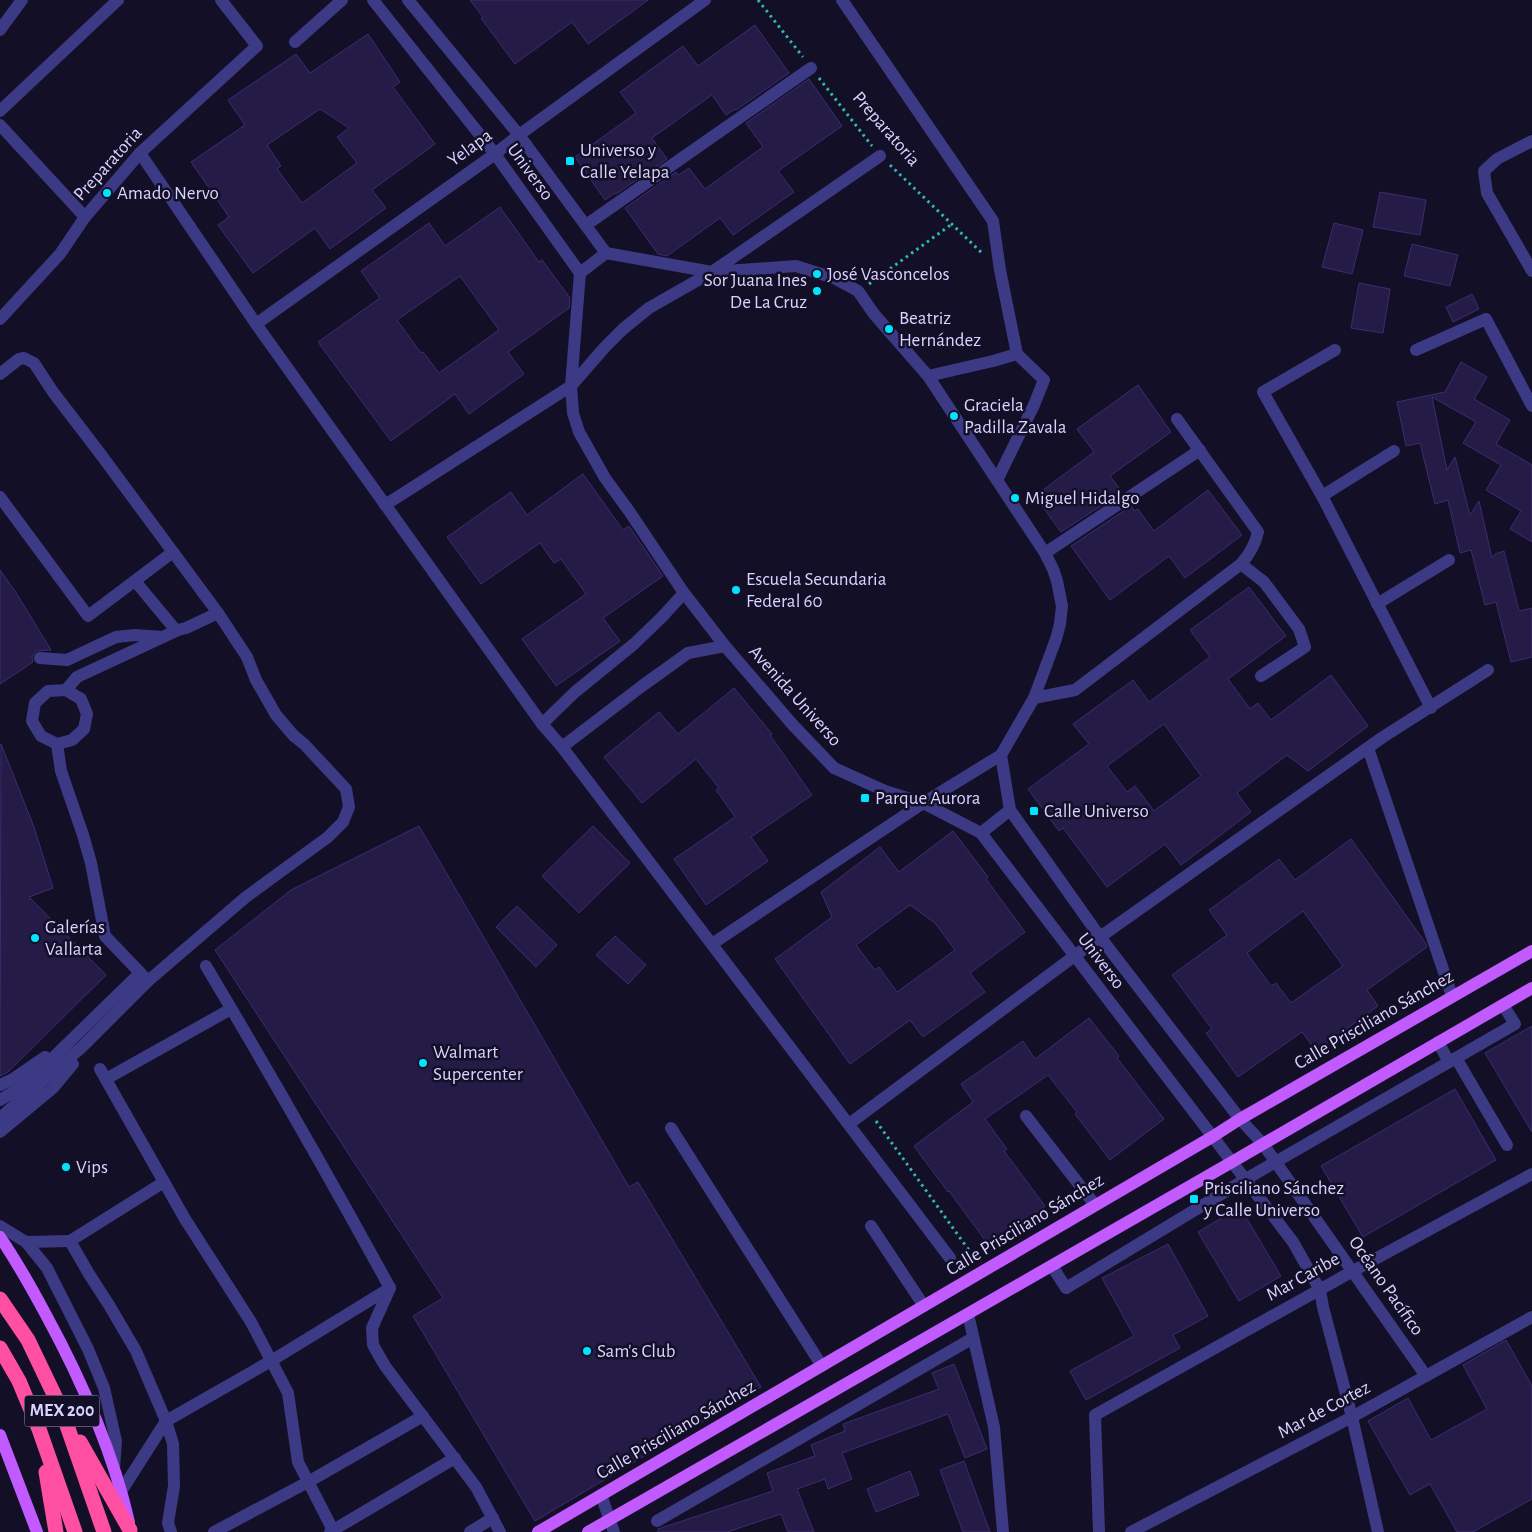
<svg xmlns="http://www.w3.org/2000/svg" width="1532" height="1532" font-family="'Alegreya Sans',sans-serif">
<rect width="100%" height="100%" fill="#130f26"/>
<g fill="#241b47" stroke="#3b2d73" fill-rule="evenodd">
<path d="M470,0H648L588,44L572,22L515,64L481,18L483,17Z"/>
<path d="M755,25L789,73L736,110L735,109L726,115L712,95L652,138L667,159L616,194L615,193L605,200L575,157L636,113L620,92L683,46L698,66Z"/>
<path d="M368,34L400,82L393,87L435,144L372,190L386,208L330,249L315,228L253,273L218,225L229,217L191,162L245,125L228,100L296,54L310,73ZM320,109L349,128L337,137L357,163L302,203L277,169L281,166L267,145Z"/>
<path d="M809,79L842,126L778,171L794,192L733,235L720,218L667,256L658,254L625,208L676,172L678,175L689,168L705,189L763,147L746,123Z"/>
<path d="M1380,192L1426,200L1420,235L1373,227Z"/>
<path d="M500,207L539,262L542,260L570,298L569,308L508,352L524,374L469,414L455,394L391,441L318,342L380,298L361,271L429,223L445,246ZM460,276L499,330L439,373L423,352L421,353L397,320Z"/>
<path d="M1334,223L1363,230L1352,274L1322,267Z"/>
<path d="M1412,244L1458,255L1450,286L1404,276Z"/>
<path d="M1359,283L1390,289L1383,333L1351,328Z"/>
<path d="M1472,294L1479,309L1453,322L1446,307Z"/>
<path d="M1461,362L1487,377L1474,399L1510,420L1496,444L1532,465V542L1510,529L1521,511L1486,490L1501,465L1463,443L1476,422L1432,397L1447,470L1455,457L1470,515L1479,501L1492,558L1495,554L1504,551L1519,611L1532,608V657L1511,662L1496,602L1485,605L1471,550L1460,553L1448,500L1435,504L1420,443L1406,446L1397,402L1445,392Z"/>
<path d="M1138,385L1171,432L1110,476L1122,492L1061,532L1035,496L1094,452L1077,429Z"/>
<path d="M583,474L623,530L629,526L663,576L603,618L620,641L556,686L522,639L586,594L561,559L554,563L540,543L481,584L447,537L511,492L527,515Z"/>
<path d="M1208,490L1242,535L1185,578L1169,556L1110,600L1071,546L1131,506L1135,511L1138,509L1154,531Z"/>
<path d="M0,570L15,591L51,650L36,651L32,657L33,662L0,684Z"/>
<path d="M1249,587L1286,636L1228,679L1250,709L1258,703L1271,720L1331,675L1368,726L1308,771L1287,755L1237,793L1251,812L1181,865L1165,844L1107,887L1063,828L1059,831L1028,789L1089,744L1073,724L1133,680L1149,702L1210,657L1190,630ZM1164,724L1201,776L1154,811L1135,786L1127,792L1107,766Z"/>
<path d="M734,688L772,734L770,735L812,795L751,837L768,861L706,905L674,859L735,817L716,790L719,788L696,759L642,803L604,757L659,712L678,734Z"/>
<path d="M1,744L34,827L53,888L29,897L106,975L8,1072L0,1076Z"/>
<path d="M419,826L629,1187L638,1182L761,1387L535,1521L413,1316L443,1298L215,950L291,890Z"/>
<path d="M593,826L630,863L579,913L542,876Z"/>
<path d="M953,831L988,877L986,879L1025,932L970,973L985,992L923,1037L910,1020L850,1064L775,959L832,917L821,892L880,847L899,872ZM910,905L935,923L955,950L897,992L879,967L875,970L856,945Z"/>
<path d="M1351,839L1425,942L1427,947L1367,990L1378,1006L1316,1051L1302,1032L1238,1077L1206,1033L1212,1029L1172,975L1227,935L1209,910L1279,859L1295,880ZM1303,911L1343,966L1291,1003L1276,983L1271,986L1247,953Z"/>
<path d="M517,906L557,945L536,967L496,927Z"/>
<path d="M615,936L646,965L628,984L596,955Z"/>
<path d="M1089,1018L1119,1056L1117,1058L1164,1119L1110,1160L1075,1114L1077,1112L1048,1075L985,1119L1007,1149L1004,1151L1045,1206L990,1247L949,1191L948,1192L914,1146L973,1102L961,1084L1023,1041L1035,1059Z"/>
<path d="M1532,1026V1132L1485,1053Z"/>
<path d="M1455,1089L1496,1160L1363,1237L1321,1166Z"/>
<path d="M1240,1207L1281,1276L1239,1301L1198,1232Z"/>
<path d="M1168,1244L1208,1316L1173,1335L1180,1348L1086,1400L1070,1371L1134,1336L1102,1278Z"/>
<path d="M1506,1340L1532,1386V1499L1473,1532H1457L1430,1484L1410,1495L1368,1421L1408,1398L1431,1440L1487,1409L1463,1365Z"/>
<path d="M954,1364L987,1449L965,1458L948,1414L842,1453L852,1479L828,1489L825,1479L797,1489L814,1532H788L781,1514L727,1532H658V1529L773,1491L767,1473L815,1456L811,1445L845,1431L843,1424L939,1389L932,1373Z"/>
<path d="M964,1461L990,1532H963L940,1470Z"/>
<path d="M910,1471L919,1495L876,1512L867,1489Z"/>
</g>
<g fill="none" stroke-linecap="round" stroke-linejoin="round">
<g stroke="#2fb8b0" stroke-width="3" stroke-dasharray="2.5 4" stroke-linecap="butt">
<path d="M758,0L803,57"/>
<path d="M819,78L872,146"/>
<path d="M890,165L983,254"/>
<path d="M869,284L952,224"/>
<path d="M876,1121L976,1260"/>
</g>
<g stroke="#3d3a85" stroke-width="12">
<path d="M373,0L495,154L580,273L571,386L573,413L579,432L605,478L629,511L684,593L725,646L792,724L834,768L885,791L923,803L981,833L1293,1242L1320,1290L1323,1307L1352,1417L1378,1532"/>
<path d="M408,0L519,135L606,253L712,272L796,266L834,278L858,291L874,314L928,376L1045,553L1053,569L1057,581L1062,606L1060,624L1056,639L1034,698L1001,755L923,803L712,944"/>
<path d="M842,0L993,221L1000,270L1017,354L993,361L928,376"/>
<path d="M0,30L22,0"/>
<path d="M295,42L342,0"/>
<path d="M0,111L118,0"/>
<path d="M0,125L85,217"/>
<path d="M1532,141L1497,159L1484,171L1487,193L1532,271"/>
<path d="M140,153L256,324L542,724L562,747L950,1258"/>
<path d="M586,225L811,68"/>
<path d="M580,273L606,253"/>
<path d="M0,319L60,254L85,217L140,153L257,46L221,0"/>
<path d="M256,324L495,154L519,135L705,0"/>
<path d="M1335,350L1263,392L1322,496L1431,708"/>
<path d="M1416,350L1486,319L1532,406"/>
<path d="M0,374L19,359L24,358L34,363L53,392L99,452L218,613L247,657L256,680L276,715L294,736L304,744L346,789L349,807L343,822L328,837L246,897L148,981L105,936L91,863L83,835L61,771L57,744"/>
<path d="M997,480L1034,405L1044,380L1017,354"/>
<path d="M1322,496L1394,451"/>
<path d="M0,497L88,616L173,552"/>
<path d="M385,505L571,386L605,347L623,329L649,308L712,272L880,156"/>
<path d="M1045,553L1200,450"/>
<path d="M1241,564L1264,582L1299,629L1305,647L1261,676"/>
<path d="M135,581L174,628L178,630L186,628L218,613"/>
<path d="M1377,604L1449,560"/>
<path d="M40,658L67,660L116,637L135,635L163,637"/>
<path d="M66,690L81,699L87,714L84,729L72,740L57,744L41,736L32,721L35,703L48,691Z"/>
<path d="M66,690L77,677L178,630"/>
<path d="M1034,698L1075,690L1241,564C1250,554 1255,545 1258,532L1177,419"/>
<path d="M542,724L575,692L634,644L662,617L684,593"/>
<path d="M562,747L642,686L688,653L725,646"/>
<path d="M1368,748L1452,996"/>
<path d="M1001,755L1010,810L1100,937L1240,1119L1263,1144L1426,1376"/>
<path d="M981,833L1010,810"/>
<path d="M206,966C269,1072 331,1180 390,1288L372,1328L373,1345L385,1366L476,1487L500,1532"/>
<path d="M1438,1042L1449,1062"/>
<path d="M1456,1058L1507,1145"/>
<path d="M100,1069L185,1219L251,1322L288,1393L298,1462L334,1532"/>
<path d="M106,1079L231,1009"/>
<path d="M0,1085L13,1079L45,1057"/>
<path d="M0,1100L25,1085L140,973"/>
<path d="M1026,1116L1095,1205"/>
<path d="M0,1118L82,1047L148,981"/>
<path d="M849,1124L1100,937L1383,737L1488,670"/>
<path d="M671,1128L822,1366"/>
<path d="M0,1132L53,1088L73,1064"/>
<path d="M164,1182L70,1241L89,1274L109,1305L136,1351L166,1421L173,1444L174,1486L168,1523L171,1532"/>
<path d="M0,1226L26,1242L70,1241"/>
<path d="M871,1226L924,1306"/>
<path d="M26,1242L47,1268L88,1349L104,1388L116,1441L114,1468"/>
<path d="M1052,1266L1066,1288L1246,1179L1515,1024L1503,1005"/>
<path d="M968,1314L994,1427L1003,1532"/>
<path d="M122,1490L166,1421L271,1361L390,1288"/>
<path d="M601,1495L614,1532"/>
<path d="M657,1521L973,1338"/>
<path d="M214,1532L308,1482L423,1416"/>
<path d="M330,1532L455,1458"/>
<path d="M470,1532L493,1518"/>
<path d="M1099,1532L1095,1415L1353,1271L1532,1174"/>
<path d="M1131,1532L1352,1417L1532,1317"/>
</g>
<g stroke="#c25bff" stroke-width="12">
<path d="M0,1237C17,1262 31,1287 45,1313C81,1379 112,1448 129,1522"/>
<path d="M0,1435L37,1532"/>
<path d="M538,1532L1212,1137L1240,1119L1532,951"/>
<path d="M588,1532L1232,1162L1532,988"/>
</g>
<g stroke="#ff4fa3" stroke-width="15">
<path d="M0,1299L28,1340L62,1411L104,1532"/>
<path d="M0,1348L19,1381L39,1429L75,1532"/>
<path d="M80,1442L130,1530"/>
<path d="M46,1472L56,1532"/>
</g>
</g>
<g fill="#00e5ff" stroke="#130f26" stroke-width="2">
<rect x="565" y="156" width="10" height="10" rx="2.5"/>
<circle cx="107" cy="193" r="5"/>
<circle cx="817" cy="274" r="5"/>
<circle cx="817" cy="291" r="5"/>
<circle cx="889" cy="329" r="5"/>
<circle cx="954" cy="416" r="5"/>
<circle cx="1015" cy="498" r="5"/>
<circle cx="736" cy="590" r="5"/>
<rect x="860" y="793" width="10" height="10" rx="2.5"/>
<rect x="1029" y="806" width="10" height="10" rx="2.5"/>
<circle cx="35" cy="938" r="5"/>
<circle cx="423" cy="1063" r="5"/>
<circle cx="66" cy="1167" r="5"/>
<rect x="1189" y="1194" width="10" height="10" rx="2.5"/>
<circle cx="587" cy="1351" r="5"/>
</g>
<g text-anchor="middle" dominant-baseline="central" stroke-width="5" stroke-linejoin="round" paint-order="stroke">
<rect fill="#130f26" stroke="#9e99be" stroke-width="1" x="24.5" y="1395.5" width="75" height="31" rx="4"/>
<g font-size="18" font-weight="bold" fill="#d9d4ff">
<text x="62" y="1411">MEX 200</text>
</g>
<g font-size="19" fill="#d9d4ff" stroke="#130f26">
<text transform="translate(886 129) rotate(49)">Preparatoria</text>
<text transform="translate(470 148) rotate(-36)">Yelapa</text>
<text transform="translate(108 164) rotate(-48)">Preparatoria</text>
<text transform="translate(530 172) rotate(54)">Universo</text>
<text transform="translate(795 696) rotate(48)">Avenida Universo</text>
<text transform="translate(1101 961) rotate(53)">Universo</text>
<text transform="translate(1374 1020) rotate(-30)">Calle Prisciliano Sánchez</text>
<text transform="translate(1025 1225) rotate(-31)">Calle Prisciliano Sánchez</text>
<text transform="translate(1303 1277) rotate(-29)">Mar Caribe</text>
<text transform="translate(1386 1286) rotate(55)">Océano Pacífico</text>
<text transform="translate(1324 1410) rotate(-28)">Mar de Cortez</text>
<text transform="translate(676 1430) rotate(-30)">Calle Prisciliano Sánchez</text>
</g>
<g font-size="19" fill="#d9d4ff" stroke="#130f26" text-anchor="start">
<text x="580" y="150">Universo y<tspan x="580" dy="22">Calle Yelapa</tspan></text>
<text x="117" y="193">Amado Nervo</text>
<text x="827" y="274">José Vasconcelos</text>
<text x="807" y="280" text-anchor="end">Sor Juana Ines<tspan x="807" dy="22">De La Cruz</tspan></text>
<text x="899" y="318">Beatriz<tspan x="899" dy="22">Hernández</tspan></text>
<text x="964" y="405">Graciela<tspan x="964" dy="22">Padilla Zavala</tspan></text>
<text x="1025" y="498">Miguel Hidalgo</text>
<text x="746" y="579">Escuela Secundaria<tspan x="746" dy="22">Federal 60</tspan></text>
<text x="875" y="798">Parque Aurora</text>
<text x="1044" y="811">Calle Universo</text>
<text x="45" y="927">Galerías<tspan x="45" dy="22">Vallarta</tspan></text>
<text x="433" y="1052">Walmart<tspan x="433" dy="22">Supercenter</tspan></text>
<text x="76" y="1167">Vips</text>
<text x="1204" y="1188">Prisciliano Sánchez<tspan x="1204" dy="22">y Calle Universo</tspan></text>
<text x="597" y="1351">Sam's Club</text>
</g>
</g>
</svg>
